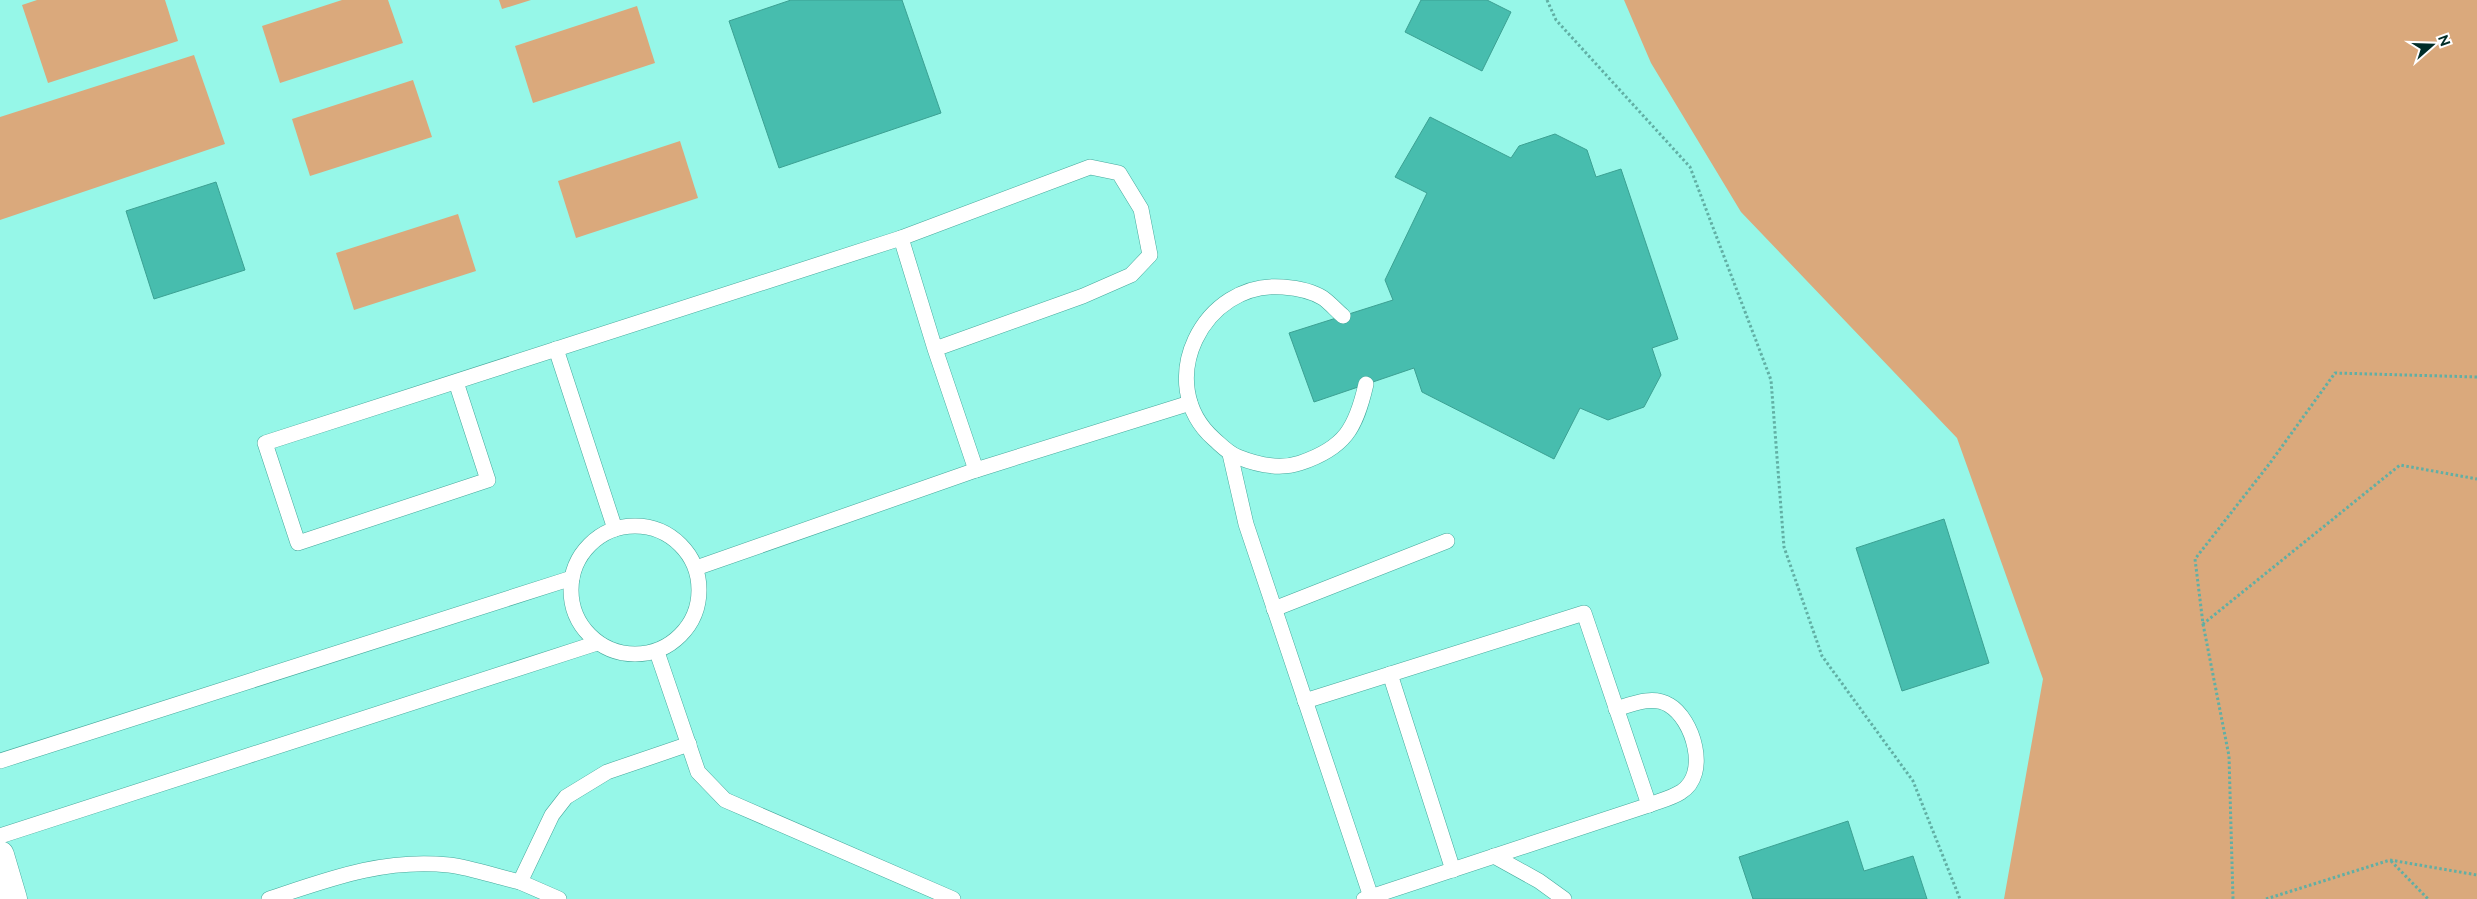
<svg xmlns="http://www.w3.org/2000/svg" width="2477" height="899" font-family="Raleway,sans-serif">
<rect width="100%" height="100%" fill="#96f7e8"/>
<g fill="#daa97c">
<path d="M37,0H165L178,41L48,83L22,5Z"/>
<path d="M342,0H388L403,43L280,83L262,26Z"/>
<path d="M499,0H531L502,9Z"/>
<path d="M1624,0H2477V899H2004L2043,679L1957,438L1741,212L1651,63Z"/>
<path d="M637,6L655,63L533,103L515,46Z"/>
<path d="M194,55L225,144L0,220V117Z"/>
<path d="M413,80L432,137L310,176L292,119Z"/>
<path d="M680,141L698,198L576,238L558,181Z"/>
<path d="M458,214L476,271L354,310L336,253Z"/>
</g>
<g fill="#47bdae" stroke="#3ca193">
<path d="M791,0H902L941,113L779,168L729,21Z"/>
<path d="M1421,0H1487L1511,12L1482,71L1405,32Z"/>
<path d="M1430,117L1511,158L1519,146L1555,134L1587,150L1596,177L1621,169L1678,339L1652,348L1661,375L1644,407L1608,420L1580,408L1554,459L1422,392L1414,368L1314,402L1289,333L1393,300L1385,280L1427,193L1395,177Z"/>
<path d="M216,182L245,270L154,299L126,211Z"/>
<path d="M1944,519L1989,663L1902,691L1856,548Z"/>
<path d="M1848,821L1864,871L1913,856L1927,899H1753L1739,857Z"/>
</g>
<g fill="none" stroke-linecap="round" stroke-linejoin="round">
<g stroke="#45a89b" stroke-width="16">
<g id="lane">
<path d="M1343,316C1336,310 1330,303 1323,298C1312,291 1296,288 1283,287C1203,280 1152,384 1214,439C1222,446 1228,453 1238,457C1258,465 1279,470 1300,463C1345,448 1356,428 1366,384"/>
<path d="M556,349L615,529"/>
<path d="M935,349L1083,296L1131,275L1150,255L1141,209L1119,173L1090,167L901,238L935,349L976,470L1190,403"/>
<path d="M456,382L488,480L298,543L265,443L901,238"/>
<path d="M1230,454L1246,524L1371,897"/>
<circle cx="635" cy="590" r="64"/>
<path d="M696,568L976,470"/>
<path d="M1274,609L1447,541"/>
<path d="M657,652L698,772L725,800L953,899"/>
<path d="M1390,674L1453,870"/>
<path d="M1305,701L1584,613L1649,805L1364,899"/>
<path d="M1616,709C1632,704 1653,695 1669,705C1693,719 1710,774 1681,792C1672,798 1659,801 1649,805"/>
<path d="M0,761L572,578"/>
<path d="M0,836L597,643"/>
<path d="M1494,856L1539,881L1564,899"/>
<path d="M520,882L559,899"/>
<path d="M269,899C329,879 384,858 449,865C473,868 497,877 520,882L552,815L566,797L607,772L689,744"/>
</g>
</g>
<g stroke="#45a89b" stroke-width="29">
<path id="street" d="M0,855L13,899"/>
</g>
<g stroke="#61afa4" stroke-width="3" stroke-dasharray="2.5 2.5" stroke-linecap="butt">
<path d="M1547,0L1556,20L1690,167L1771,380L1784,547L1822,656L1913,781L1960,899"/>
<path d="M2477,377L2335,373L2270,463L2195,559L2203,624L2400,465L2477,479"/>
<path d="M2203,624L2229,756L2233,899"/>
<path d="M2391,861L2428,899"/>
<path d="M2266,899L2390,860L2477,875"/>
</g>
<use href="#lane" stroke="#fff" stroke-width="15"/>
<use href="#street" stroke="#fff" stroke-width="28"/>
</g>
<g transform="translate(2432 45) rotate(70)" stroke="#ffffff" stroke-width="4" paint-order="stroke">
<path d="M0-4L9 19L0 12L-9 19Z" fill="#002d28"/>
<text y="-8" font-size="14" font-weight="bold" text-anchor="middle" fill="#002d28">N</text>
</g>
</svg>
